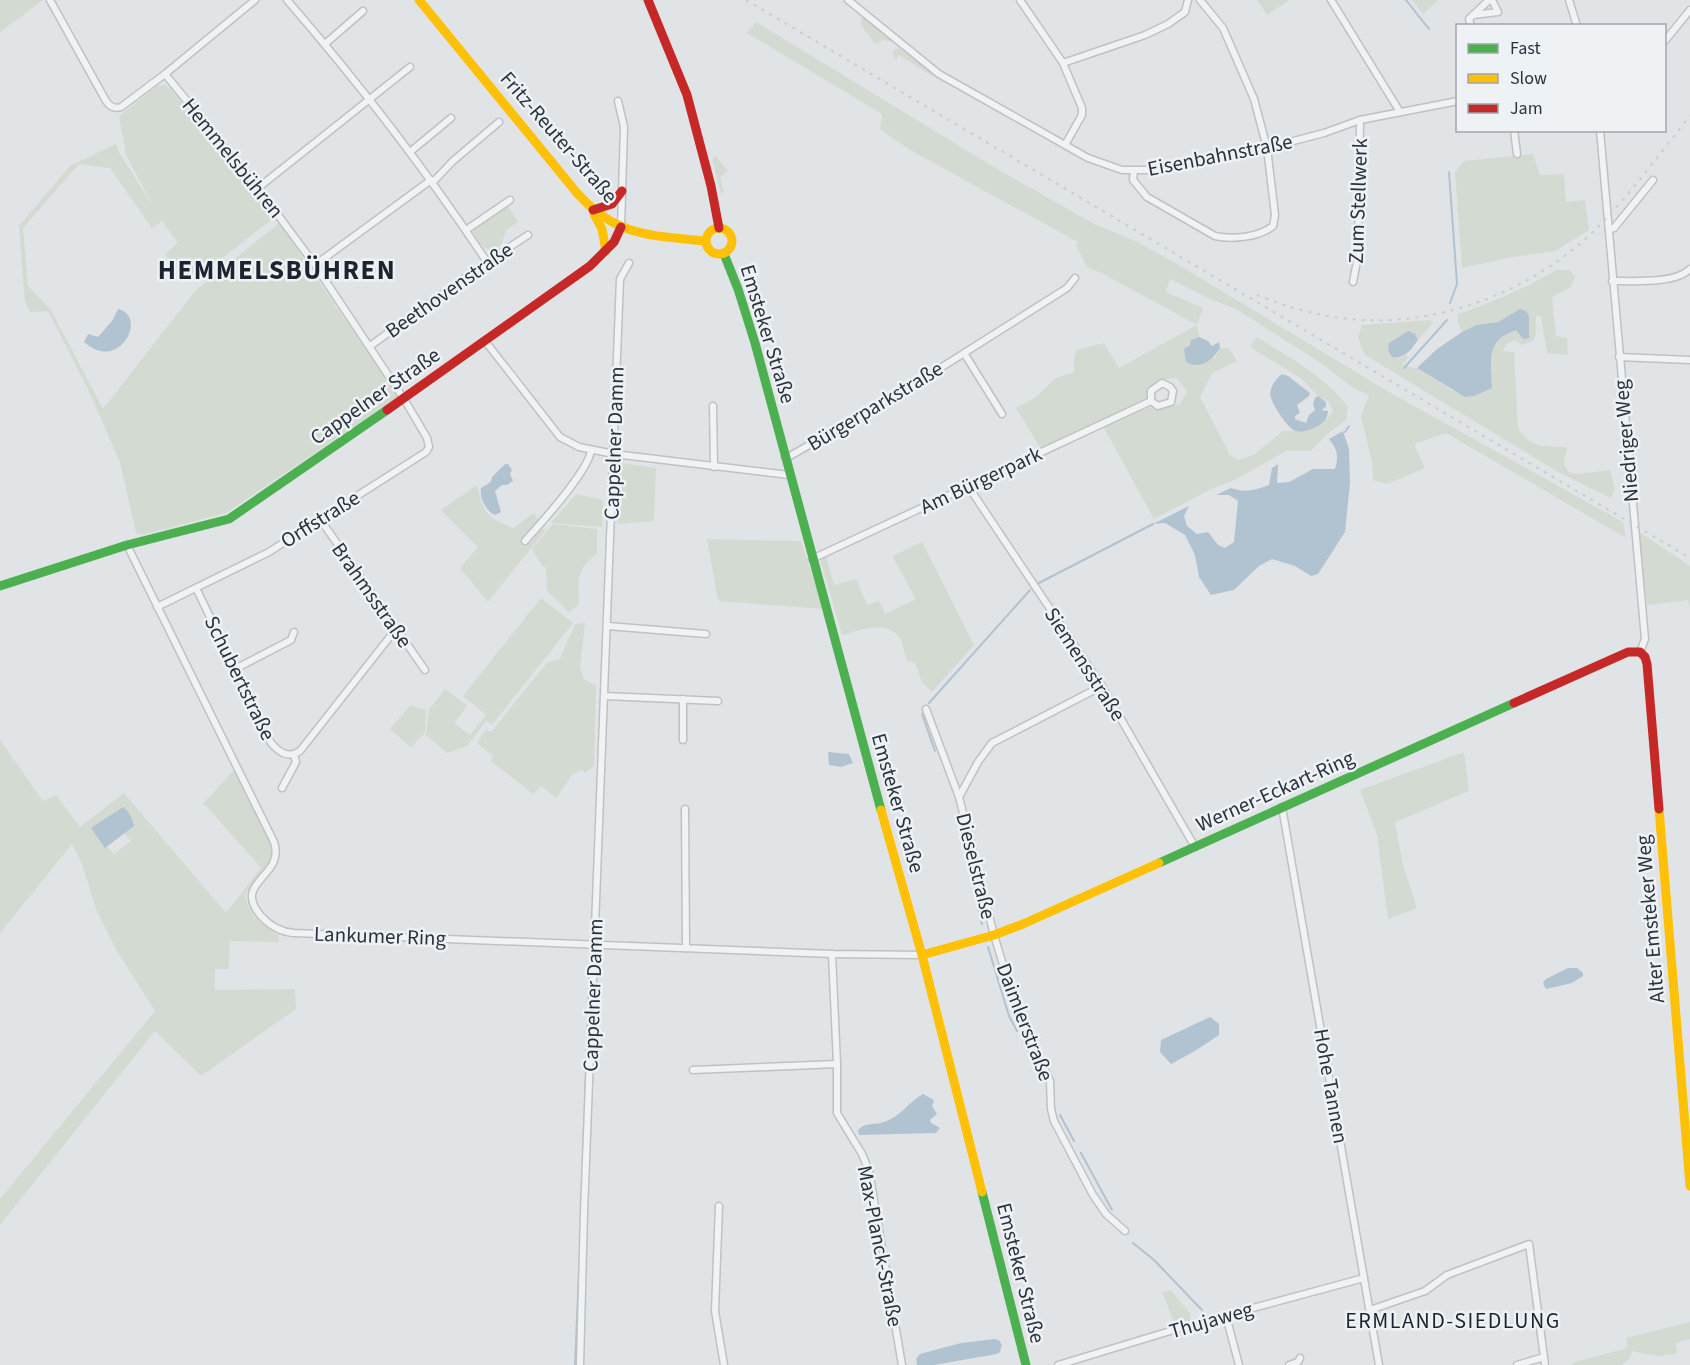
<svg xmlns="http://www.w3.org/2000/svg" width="1690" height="1365" font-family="'Source Sans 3',sans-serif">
<rect width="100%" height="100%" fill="#e1e4e6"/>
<g fill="#d3dad2" fill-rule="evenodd">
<path d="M0,0H43L0,32Z"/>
<path d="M1257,0H1289L1267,15Z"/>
<path d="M1412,0H1438L1423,14Z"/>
<path d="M863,15L892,40L893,42L884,40L876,44C872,41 863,28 860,23Z"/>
<path d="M756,22L994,167L1094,224L1135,241L1172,261L1389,392L1623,522L1626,538L1446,433L1414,444L1425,468L1387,484L1373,480L1372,463L1361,416L1369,395L1355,389L1318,361L1236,309L1208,298L1170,279L1166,292L1203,308L1197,326L1199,337L1191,340L1215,358L1220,348H1229L1237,361L1212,373L1200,397L1230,455L1239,460L1255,454L1283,431H1306L1323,424L1333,411L1329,402L1318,396L1302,379L1250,347L1257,337C1288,357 1326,377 1348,407L1346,420L1326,435L1311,451H1286L1233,481L1213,488L1154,519L1104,428L1149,407L1155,410L1180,404L1187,392L1177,378L1165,379L1148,388V400L1041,449L1016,408L1036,397L1054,379L1074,372V359L1077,350L1104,343L1119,368L1197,325L1102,273L1087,267L1076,245L1078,242L910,150L880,129L882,114L747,33Z"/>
<path d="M899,48L934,74V77L899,55L896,60L893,55V51Z"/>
<path d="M165,85L171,89L275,217L195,279L184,278L165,254L178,243L162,221L152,228L110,168L79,164L23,228L28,286L51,310L103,409L195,291L279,223L398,397L226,513L141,535L136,533L120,462L88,389L48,311L30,312L25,302L19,226L70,166L116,144L119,152L154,208L126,155L119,116L157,86Z"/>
<path d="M1533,154L1540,175L1564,174L1566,202L1585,200L1589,230L1555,251L1507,258L1462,268L1455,173L1463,161Z"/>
<path d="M716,156L728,171L720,177L724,192L721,193L712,160Z"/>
<path d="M507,205L518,222L506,230L502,243L496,250C483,251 479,242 473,232L474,226Z"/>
<path d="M1557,270H1569L1575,276L1571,287L1552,297L1556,336L1567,338L1568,355L1547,353L1541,316H1536V335L1533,341L1522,345L1515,340L1506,344L1503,351L1514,352L1518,428C1531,449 1545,446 1567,447L1564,464L1569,472L1577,474L1610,470L1615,489L1611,498L1560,473L1365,355L1358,338L1362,325L1430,320L1433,323L1418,340L1415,334C1402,336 1390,336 1388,350L1399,358L1406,355L1409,357L1402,365L1417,368L1453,391L1492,388C1492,360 1485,341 1517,329L1520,336V309L1498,322L1476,325L1462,332L1458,323V314C1493,302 1525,288 1557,270Z"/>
<path d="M620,463L656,468L654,521L617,524Z"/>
<path d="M477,485C484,514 485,516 513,528L534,513L545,531L488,602L460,568L478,547L441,510Z"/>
<path d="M576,494L603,500L602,527L551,523Z"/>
<path d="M553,524L597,529V553C575,573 579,575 579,604L569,612L547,591L546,568L542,566L532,549Z"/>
<path d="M1638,531L1690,566V609L1688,600L1647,605Z"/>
<path d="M707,539L801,541L824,609L718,601Z"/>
<path d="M922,542L974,645L932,692L922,682L915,663L907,661C905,654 903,644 900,638C887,619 859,631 842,635L820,559L826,556L834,585L856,579L867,605L879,601L885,614L916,599L892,556Z"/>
<path d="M541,598L573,623L492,725L484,719L486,721L467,746L447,753L426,735L429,710L445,689L467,706L454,723L470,735L486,715L463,696Z"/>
<path d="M585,623L580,668L584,679L596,686L594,766L585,773L582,770L573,774L556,798L541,786L533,794L491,761L493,756L477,743L486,729L491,732L547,663L560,659L575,624Z"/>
<path d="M410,706L426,710L425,733L411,747L390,729Z"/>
<path d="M0,740L43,801L56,795L80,827L124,793L226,913L261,868L208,808L203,804L236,768L270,843L272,857L245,895C248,914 263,927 279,935V942L230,941L229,969H215V990L295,989L296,1009L201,1076L155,1031L0,1225V1199L155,1011L117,951L96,909L82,864L72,844L0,933ZM133,821L134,826L124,833L131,841L114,854L107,847L106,848Z"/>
<path d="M1464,752L1469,791L1395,822L1403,865L1417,908L1388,919L1377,835L1360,790Z"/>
<path d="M1171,1290L1190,1314L1191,1320L1175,1325L1162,1292Z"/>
<path d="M1690,1322V1339L1676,1343L1677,1354L1664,1355L1663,1357L1632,1351L1630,1358L1621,1365H1571L1575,1362L1628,1348L1626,1338Z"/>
</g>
<g fill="#b1c3d0">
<path d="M118,309C149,316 119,374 84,342L88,334L98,337L112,321Z"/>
<path d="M1520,309L1526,311L1529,316V338L1523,339L1516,330C1486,340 1491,360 1492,388L1474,396L1465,397L1417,368L1437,349L1462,332L1476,325L1498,322Z"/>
<path d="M1408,331L1415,334L1418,340C1411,350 1405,359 1392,357L1388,350L1389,343Z"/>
<path d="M1199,337L1208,341L1212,346L1219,342L1220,348C1213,360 1200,370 1186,362L1184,349L1190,345L1191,340Z"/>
<path d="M1282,374L1288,376L1310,393L1309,396L1297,405L1300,413L1295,416V419L1306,423L1309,415L1315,410L1313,404L1315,398L1318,396L1326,402V407L1321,410L1328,411C1327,421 1323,424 1314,428C1309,430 1303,433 1296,431C1288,429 1274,407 1271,398C1268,390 1275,379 1282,374Z"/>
<path d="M1343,431L1349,449L1350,483L1345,532L1318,574L1311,576L1295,566L1272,559L1259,566L1234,590L1211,595L1199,577L1195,555L1185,535L1165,523L1153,524L1189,506L1184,516L1187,526L1197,534L1208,532L1218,545L1225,548L1234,542L1238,501L1229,495H1216L1231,488C1245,493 1255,490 1269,485L1272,468L1278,464L1277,483L1289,482L1313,469H1335C1339,456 1337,449 1329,439Z"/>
<path d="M505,464H508L512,470L510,474L513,481L507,485H502L495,491L501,512L495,515C486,511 479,498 481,488L491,482L492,477Z"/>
<path d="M828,752L849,754L853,763L841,767L829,765Z"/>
<path d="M123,807C129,811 133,819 134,826L105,848L91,828Z"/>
<path d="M1568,968H1577L1583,973V976L1572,983L1546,989L1543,983L1546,979Z"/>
<path d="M1210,1017L1219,1024V1035L1195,1051L1171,1064L1160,1052L1161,1040Z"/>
<path d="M923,1094L934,1100L932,1106L937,1114L930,1120L931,1123L940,1128L936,1133L859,1135L858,1130C865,1122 875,1125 884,1122C900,1117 909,1102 923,1094Z"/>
<path d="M994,1339L999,1340L1002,1345L1000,1352L997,1354L934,1365H917L916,1359L920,1354L961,1343Z"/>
</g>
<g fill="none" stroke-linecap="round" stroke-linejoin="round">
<g stroke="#b1c3d0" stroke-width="2">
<path d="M1406,0L1429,29"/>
<path d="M1449,172L1457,284L1450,303"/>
<path d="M1404,368L1447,320"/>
<path d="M1345,432L1349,426"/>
<path d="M1039,583L1153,524"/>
<path d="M929,703L1030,590"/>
<path d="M922,714L935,751"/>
<path d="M963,839L982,924"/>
<path d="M988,947L1009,1016L1017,1031"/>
<path d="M1023,1042L1028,1051"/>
<path d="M1034,1064L1043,1082"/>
<path d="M1060,1115L1074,1141"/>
<path d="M583,1153L590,968"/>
<path d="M1081,1153L1112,1210"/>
<path d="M1133,1243L1154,1260L1202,1310"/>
<path d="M575,1365L581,1227"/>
</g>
<g stroke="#bfc2c4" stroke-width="9">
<g id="street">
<path d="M50,0L106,101C110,107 115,109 121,107L165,74L255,0"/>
<path d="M287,0C359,83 426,170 487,262"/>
<path d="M848,0L939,74L1088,158L1122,170H1155L1267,148L1324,133L1360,120L1458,101"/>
<path d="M1020,0L1063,63L1082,108V115L1065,145"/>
<path d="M1331,0L1400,112"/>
<path d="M1569,0L1577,26"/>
<path d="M1473,15L1498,12L1492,0"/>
<path d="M1471,26L1469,19L1489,0"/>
<path d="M1664,42L1690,10"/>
<path d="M325,44L363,11"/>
<path d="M1063,63L1145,35L1168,24L1185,12L1188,0"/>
<path d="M618,101L624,127L621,227"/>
<path d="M1514,130L1517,154"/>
<path d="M1600,130L1645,639L1640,652"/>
<path d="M410,152L451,118"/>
<path d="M1134,171L1133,180L1147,197L1215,236C1233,240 1259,237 1273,226L1275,215L1267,148L1254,99L1223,28L1200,0"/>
<path d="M433,182L453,161L499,122"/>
<path d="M258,188L410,67"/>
<path d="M1609,229L1614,228L1653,180"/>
<path d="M466,230L510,200"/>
<path d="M315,265L431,180"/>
<path d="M1612,281C1633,281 1675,284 1690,269"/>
<path d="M1353,282L1358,256L1360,120"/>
<path d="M485,341L560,437L579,447L614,454L789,475"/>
<path d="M370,346L487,262L528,235"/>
<path d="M964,353L1002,414"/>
<path d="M1619,357L1690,360"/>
<path d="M713,406L714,467"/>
<path d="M785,457L790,456L912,386L1067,288L1075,278"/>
<path d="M968,486L1103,688L1195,847"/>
<path d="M320,519L425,670"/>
<path d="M525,541C542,522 587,473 591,451"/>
<path d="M127,545L274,842C286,877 231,881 261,916C270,926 280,932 294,933L832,954L922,955"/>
<path d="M812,559L1151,401L1158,406L1171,402L1173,391L1170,387L1162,383L1151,391V401"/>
<path d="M196,588L271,743C279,752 288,759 300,751L396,629"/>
<path d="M157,607L269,552L426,452L429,447L427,438L404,399L315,265L258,188L165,74"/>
<path d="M608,626L706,634"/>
<path d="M235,669L291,640L294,632"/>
<path d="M605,696L718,701"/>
<path d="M683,699V740"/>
<path d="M926,709L959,797L994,935L1015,1004L1050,1081L1051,1109L1054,1121L1093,1195L1106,1214L1125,1231"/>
<path d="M282,788L296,762L294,755"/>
<path d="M959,797L978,762L992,743L1102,686"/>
<path d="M1282,807L1379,1365"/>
<path d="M685,809L686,948"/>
<path d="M832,954L837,1064V1113L862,1154L869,1171L902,1365"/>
<path d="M693,1070L837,1064"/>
<path d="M719,1206L715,1311L724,1365"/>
<path d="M1370,1310L1425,1291L1447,1275L1529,1244L1545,1365"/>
<path d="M1226,1316L1239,1365"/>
<path d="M580,1365L584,1212L620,279L629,263"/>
<path d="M1058,1365L1190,1325L1364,1278"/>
<path d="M1289,1365L1298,1362L1300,1358"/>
<path d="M1517,1365L1544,1357"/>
</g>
</g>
<use href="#street" stroke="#f0f2f3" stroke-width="6"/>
<g stroke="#4caf50" stroke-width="9">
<path d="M724,254L738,289L755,343L881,810"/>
<path d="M0,586L127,545L229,519L387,410"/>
<path d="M1159,863L1514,703"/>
<path d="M982,1192L1026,1365"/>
</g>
<g stroke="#ffc107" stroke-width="9">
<path d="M419,0L577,193C616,237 650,235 705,241"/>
<path d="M594,214L602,229L606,251"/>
<circle cx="719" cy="241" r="13"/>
<path d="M1659,809L1690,1186"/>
<path d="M881,810L922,955L982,1192"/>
<path d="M922,955L994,935L1023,924L1159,863"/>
</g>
<g stroke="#c62828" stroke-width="9">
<path d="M648,0L687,95L711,186L719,228"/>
<path d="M593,210L612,204L622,191"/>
<path d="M387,410L590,266L614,242L621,227"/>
<path d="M1514,703L1628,652H1640L1645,657L1647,664L1659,809"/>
</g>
<g stroke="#caccce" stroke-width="2" stroke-dasharray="3 6" stroke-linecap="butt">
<path d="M746,0L1690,558"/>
<path d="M1257,295C1287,307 1318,316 1350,319C1440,328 1536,290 1599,226C1632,192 1660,153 1690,116"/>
</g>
</g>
<g text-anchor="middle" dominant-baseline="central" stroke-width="5" stroke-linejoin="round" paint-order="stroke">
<g font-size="21" fill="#29333e" stroke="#eff2f5">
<text transform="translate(559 137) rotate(49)">Fritz-Reuter-Straße</text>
<text transform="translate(1220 155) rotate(-11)">Eisenbahnstraße</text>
<text transform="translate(233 158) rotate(51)">Hemmelsbühren</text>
<text transform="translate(1358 201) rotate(-88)">Zum Stellwerk</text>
<text transform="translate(449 290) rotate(-35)">Beethovenstraße</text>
<text transform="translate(768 334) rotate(73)">Emsteker Straße</text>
<text transform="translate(375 396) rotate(-35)">Cappelner Straße</text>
<text transform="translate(875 406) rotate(-31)">Bürgerparkstraße</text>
<text transform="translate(1626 441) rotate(-95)">Niedriger Weg</text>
<text transform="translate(614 443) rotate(-88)">Cappelner Damm</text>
<text transform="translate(981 480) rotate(-25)">Am Bürgerpark</text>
<text transform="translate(320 519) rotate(-32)">Orffstraße</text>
<text transform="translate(372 595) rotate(55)">Brahmsstraße</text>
<text transform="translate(1085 664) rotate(57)">Siemensstraße</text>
<text transform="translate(240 678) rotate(64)">Schubertstraße</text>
<text transform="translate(1275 791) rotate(-24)">Werner-Eckart-Ring</text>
<text transform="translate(898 803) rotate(74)">Emsteker Straße</text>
<text transform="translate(976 866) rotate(76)">Dieselstraße</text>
<text transform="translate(1650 919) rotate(-95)">Alter Emsteker Weg</text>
<text transform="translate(380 936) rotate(2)">Lankumer Ring</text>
<text transform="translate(593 995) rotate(-88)">Cappelner Damm</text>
<text transform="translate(1025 1022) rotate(69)">Daimlerstraße</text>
<text transform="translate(1331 1086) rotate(80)">Hohe Tannen</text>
<text transform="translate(880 1246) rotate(79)">Max-Planck-Straße</text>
<text transform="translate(1021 1273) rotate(76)">Emsteker Straße</text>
<text transform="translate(1211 1320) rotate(-16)">Thujaweg</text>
</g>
<g font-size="22" letter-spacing="1.5" fill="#1b242f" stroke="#eff2f5">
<text x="1453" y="1321">ERMLAND-SIEDLUNG</text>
</g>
<g font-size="27" font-weight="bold" letter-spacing="1.5" fill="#1b242f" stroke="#eff2f5">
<text x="277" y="270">HEMMELSBÜHREN</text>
</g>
</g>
<rect x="1456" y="24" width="210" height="108" fill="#eff2f5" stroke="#a0a6ac" stroke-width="1.5"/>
<rect x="1468" y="44" width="30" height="9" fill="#4caf50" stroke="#a0a6ac" stroke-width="1.5"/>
<text x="1510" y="54" font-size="18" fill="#29333e">Fast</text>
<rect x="1468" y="74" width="30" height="9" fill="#ffc107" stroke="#a0a6ac" stroke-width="1.5"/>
<text x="1510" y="84" font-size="18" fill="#29333e">Slow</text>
<rect x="1468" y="104" width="30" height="9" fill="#c62828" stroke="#a0a6ac" stroke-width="1.5"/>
<text x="1510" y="114" font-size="18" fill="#29333e">Jam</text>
</svg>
